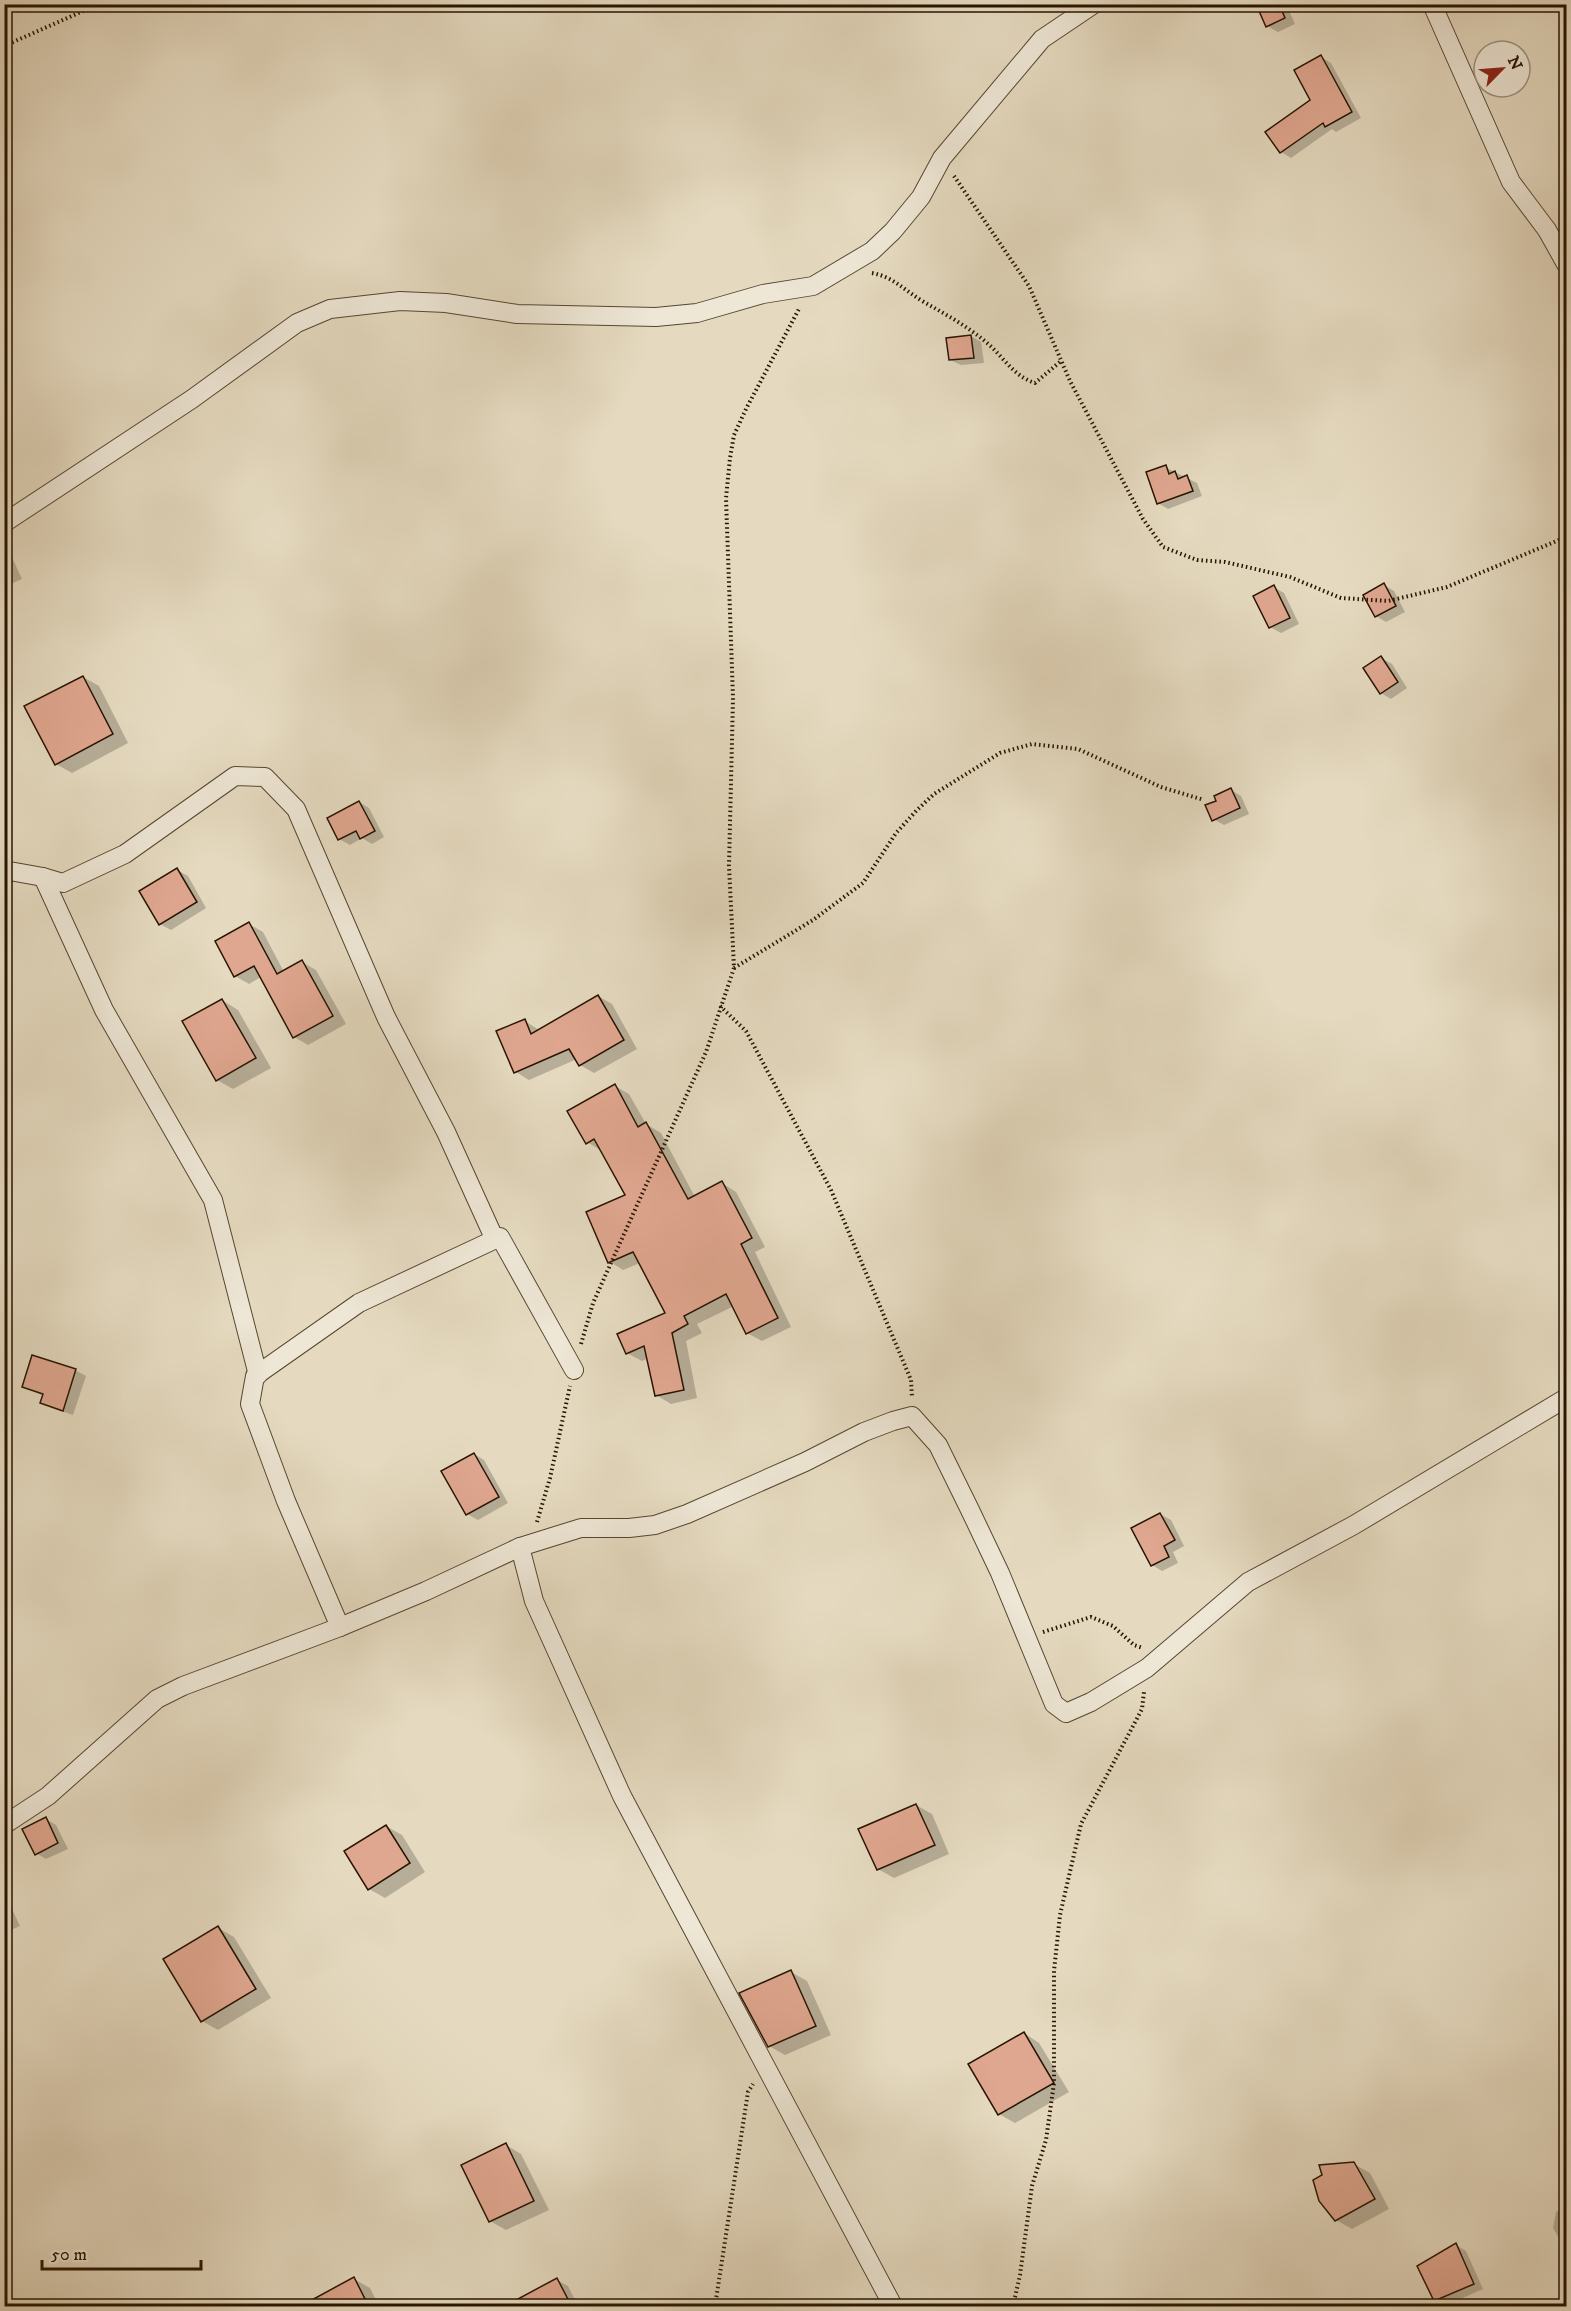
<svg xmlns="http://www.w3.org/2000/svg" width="1571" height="2311" font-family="'IM FELL DW Pica',serif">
<rect width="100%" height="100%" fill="#e5dac0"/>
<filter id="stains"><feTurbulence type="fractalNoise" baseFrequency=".00333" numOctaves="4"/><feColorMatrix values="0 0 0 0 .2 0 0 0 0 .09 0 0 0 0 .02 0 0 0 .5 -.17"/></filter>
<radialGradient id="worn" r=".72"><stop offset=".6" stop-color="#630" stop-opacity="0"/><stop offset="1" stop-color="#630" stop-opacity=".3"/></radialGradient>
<g fill="#0003">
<path d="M1257,4H1286L1295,24L1278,32L1267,26Z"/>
<path d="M1321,57L1331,63L1361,118L1336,132L1332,129L1291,158L1281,152L1312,101Z"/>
<path d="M971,336L981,342L984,363L961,365L950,360Z"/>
<path d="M1165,467L1197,483L1202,496L1168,509L1158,503Z"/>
<path d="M4,540L22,579L4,587Z"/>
<path d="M1384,585L1394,591L1405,612L1386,622L1376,616Z"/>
<path d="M1273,587L1284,593L1299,624L1281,633L1270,627Z"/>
<path d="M1381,658L1392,664L1407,688L1391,699L1381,693Z"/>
<path d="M83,677L99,686L128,743L72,773L56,764Z"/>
<path d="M1231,790L1241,796L1249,814L1224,825L1213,819L1218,801Z"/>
<path d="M359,802L369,808L384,837L372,844L362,838L350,845L339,839Z"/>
<path d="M177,870L188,876L206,908L171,930L160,924Z"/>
<path d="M249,924L263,932L284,972L302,962L316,970L346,1024L308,1045L294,1037L261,977L249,984L235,976Z"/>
<path d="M598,996L612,1004L637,1049L594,1073L580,1065L577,1059L529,1080L516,1072L525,1021L539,1030Z"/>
<path d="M222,1000L238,1010L271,1068L233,1089L217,1080Z"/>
<path d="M615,1086L629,1094L646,1124L661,1133L695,1197L722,1183L736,1192L765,1247L755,1252L791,1327L762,1341L747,1333L734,1306L697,1324L702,1333L686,1341L697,1398L671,1404L656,1395L649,1358L642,1361L627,1353L667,1314L640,1263L623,1270L609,1261L627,1196L602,1151L587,1142Z"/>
<path d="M75,1370L86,1376L73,1415L52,1408L42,1402L44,1396L23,1387Z"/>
<path d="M474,1454L484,1460L508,1503L478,1520L467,1514Z"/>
<path d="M1160,1514L1171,1520L1184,1546L1173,1552L1178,1563L1162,1571L1152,1565Z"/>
<path d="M916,1805L932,1814L949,1854L894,1878L878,1869Z"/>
<path d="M46,1819L56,1825L68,1849L46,1859L36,1853Z"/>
<path d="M386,1826L402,1835L425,1872L385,1898L369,1889Z"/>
<path d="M4,1892L20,1926L4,1933Z"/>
<path d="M218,1928L234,1937L271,1998L218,2030L202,2021Z"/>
<path d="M791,1972L807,1981L831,2035L785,2055L769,2046Z"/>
<path d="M1024,2033L1039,2043L1069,2092L1015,2123L999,2114L970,2065Z"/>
<path d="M506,2145L521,2154L549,2210L506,2230L490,2221L463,2166Z"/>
<path d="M1354,2164L1370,2173L1389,2209L1352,2229L1336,2220Z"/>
<path d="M1566,2205V2250L1553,2228L1556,2212Z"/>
<path d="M1456,2245L1466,2251L1483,2289L1445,2306L1435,2300Z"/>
<path d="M354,2279L370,2288L379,2306H309Z"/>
<path d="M557,2280L568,2286L578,2306H532Z"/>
</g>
<g fill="#e0a790" stroke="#271400" stroke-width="1.5">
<path d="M1256,4H1279L1285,18L1266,27Z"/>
<path d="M1321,55L1352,112L1325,127L1323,123L1280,153L1265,132L1310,100L1294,70Z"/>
<path d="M971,335L974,358L949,360L946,338Z"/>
<path d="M1166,465L1169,474L1175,471L1178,479L1187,475L1193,491L1157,504L1146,472Z"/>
<path d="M1384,583L1396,606L1375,617L1363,595Z"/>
<path d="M1274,585L1290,618L1269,628L1253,596Z"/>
<path d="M1381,656L1398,682L1380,694L1363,668Z"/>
<path d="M83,676L113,734L55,765L24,706Z"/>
<path d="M1231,788L1240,808L1212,821L1205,805L1216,801L1214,796Z"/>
<path d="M359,801L375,831L360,839L356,831L338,840L327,818Z"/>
<path d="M177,868L197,902L159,925L139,891Z"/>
<path d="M249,922L277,974L302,960L333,1016L293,1038L254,966L234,977L215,941Z"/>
<path d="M598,995L624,1040L579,1066L569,1049L514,1073L496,1031L525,1019L531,1034Z"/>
<path d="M222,999L256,1058L216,1081L182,1021Z"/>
<path d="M615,1084L638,1127L646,1122L688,1199L722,1181L752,1238L741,1244L778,1318L746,1334L726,1294L684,1316L688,1324L672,1333L684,1390L655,1396L644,1346L626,1354L617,1334L665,1313L633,1252L608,1263L586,1212L625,1195L594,1139L586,1144L567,1111Z"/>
<path d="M32,1355L76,1369L63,1411L40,1403L43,1394L22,1387Z"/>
<path d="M474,1453L499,1497L466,1515L441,1471Z"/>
<path d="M1160,1513L1175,1540L1164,1546L1169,1557L1151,1566L1131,1528Z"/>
<path d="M916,1804L935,1845L877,1870L858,1829Z"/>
<path d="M46,1817L58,1843L35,1855L22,1829Z"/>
<path d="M386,1825L410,1863L368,1890L344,1851Z"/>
<path d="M218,1926L256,1989L201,2022L163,1959Z"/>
<path d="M791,1970L816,2026L768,2047L739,1993Z"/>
<path d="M1024,2032L1054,2083L998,2115L968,2064Z"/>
<path d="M506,2143L534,2201L489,2222L461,2165Z"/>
<path d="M1354,2162L1375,2199L1335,2221L1319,2201L1313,2180L1322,2175L1319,2165Z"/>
<path d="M1456,2243L1474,2284L1434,2301L1417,2266Z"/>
<path d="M354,2277L369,2307H299Z"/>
<path d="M557,2278L572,2307H503Z"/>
</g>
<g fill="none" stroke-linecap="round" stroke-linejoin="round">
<g stroke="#564630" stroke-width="20">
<g id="minor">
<path d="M1432,4L1511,182L1547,230L1566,264"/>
<path d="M4,523L192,399L297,323L330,309L400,301L446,303L517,314L656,317L697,313L763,294L813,286L872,251L893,231L921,197L942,158L1042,39L1094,4"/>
<path d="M4,870L43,877"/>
<path d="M258,1375L213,1200L104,1010L43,877L63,883L125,854L235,776L265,777L296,809L386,1017L446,1132L495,1240"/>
<path d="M520,1547L534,1601L622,1796L893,2306"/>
<path d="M340,1627L286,1501L250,1404L255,1376L359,1303L500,1237L574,1370"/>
<path d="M4,1825L48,1796L157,1699L183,1686L340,1627L426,1591L520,1547L581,1528H629L655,1525L687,1514L805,1462L864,1432L893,1421L912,1416L938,1445L970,1510L1000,1573L1054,1704L1066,1713L1091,1702L1147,1668L1248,1582L1354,1525L1566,1398"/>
</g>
</g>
<g stroke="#271400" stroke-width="4" stroke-dasharray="1.5 3" stroke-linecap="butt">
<path d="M4,46L99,4"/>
<path d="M954,176L1029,286L1070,381L1143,519L1163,547L1197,560L1225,562L1290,577L1341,598L1388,601L1447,587L1566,537"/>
<path d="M872,273C894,277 905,291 924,302C945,314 967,326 986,342C1003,356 1013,376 1035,383L1061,361"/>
<path d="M734,968L813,920L863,883L896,833L917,810L934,794L1000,753L1032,744L1078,749L1161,787L1204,800"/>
<path d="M720,1006L746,1031L831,1190L911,1380L912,1398"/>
<path d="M581,1344L593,1303L706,1052L734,968L729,866L733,698L726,498L730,458L734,435L746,409L800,307"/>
<path d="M537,1522L550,1478L570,1386"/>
<path d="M1043,1632L1091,1617L1113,1626L1134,1645L1143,1648"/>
<path d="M715,2306L748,2092L753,2084"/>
<path d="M1013,2306L1020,2275L1032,2186L1046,2140L1054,2083V1971L1060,1915L1081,1824L1142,1709L1144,1692"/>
</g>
<use href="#minor" stroke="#eee7d6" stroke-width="18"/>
</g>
<rect width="1571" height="2311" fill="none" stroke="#e5dac0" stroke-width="24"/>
<rect x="6" y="6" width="1559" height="2299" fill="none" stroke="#271400" stroke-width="3"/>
<rect x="12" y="12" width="1547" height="2287" fill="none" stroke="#271400" stroke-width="1.5"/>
<g transform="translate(1502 69) rotate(65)"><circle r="28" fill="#eee7d6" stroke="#9e9380" stroke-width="1.5"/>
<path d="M0-4.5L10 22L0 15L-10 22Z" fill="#8f2418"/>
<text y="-9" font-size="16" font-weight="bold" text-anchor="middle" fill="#271400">N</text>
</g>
<path d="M42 2260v9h159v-9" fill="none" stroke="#271400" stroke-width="3"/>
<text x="51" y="2260" font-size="18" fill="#271400" stroke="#eee7d6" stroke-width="4.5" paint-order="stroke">50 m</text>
<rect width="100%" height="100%" filter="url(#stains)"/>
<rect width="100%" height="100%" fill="url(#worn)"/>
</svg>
